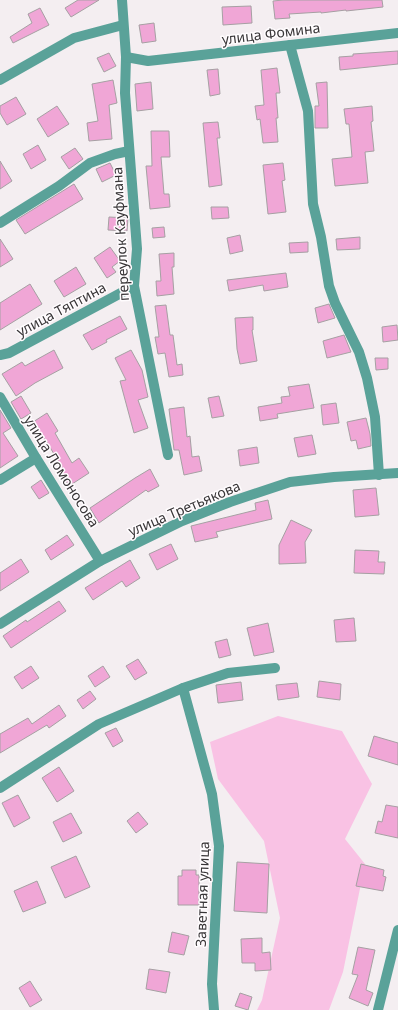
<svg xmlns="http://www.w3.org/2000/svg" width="398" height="1010" font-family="'Noto Sans',sans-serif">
<rect width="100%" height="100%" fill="#f4eef1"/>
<path fill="#f9c2e4" d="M278,716L342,731L372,784L345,839L365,864L343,972L329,1010H257L262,1000L280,918L264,841L218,779L210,742Z"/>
<g fill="#f0a6d6" stroke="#a6a0a3">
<path d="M78,0H99L71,17L65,8Z"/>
<path d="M283,0H382L383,7L346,11V10L321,13V12L289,14L290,18L275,19L273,1Z"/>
<path d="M251,6L252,23L223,25L222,7Z"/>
<path d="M40,8L49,25L13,43L10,37L32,23L28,14Z"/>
<path d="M154,23L156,41L142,43L139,25Z"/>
<path d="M398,51V64L340,70L339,57L353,56V54Z"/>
<path d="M109,53L116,66L104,72L97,58Z"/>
<path d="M277,68L280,93H276L278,118H276L278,142L263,143L260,119L257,120L255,106L264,105L261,70Z"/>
<path d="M218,69L220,94L210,96L207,70Z"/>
<path d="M113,80L117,103L109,105L112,139L89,141L87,123L98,121L92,84Z"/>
<path d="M151,82L153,109L137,111L135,84Z"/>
<path d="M327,82L328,128H315V106H319L316,83Z"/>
<path d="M16,97L26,114L7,125L0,113V106Z"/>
<path d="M57,106L69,124L48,137L37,119Z"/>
<path d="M372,106L373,121L371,122L374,151L365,152L368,183L335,186L332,159L352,157L349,124H346L344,109Z"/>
<path d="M218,122L220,138H217L222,185L209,187L203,123Z"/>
<path d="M151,131H169L170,157H161L164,194H169L170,207L150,209L146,166H152Z"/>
<path d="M38,145L46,160L31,169L23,154Z"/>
<path d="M75,148L83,159L69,169L61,157Z"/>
<path d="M0,161L12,181L0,189Z"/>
<path d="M110,163L116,175L102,182L96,169Z"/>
<path d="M283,163L285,180L282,181L286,212L268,214L263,165Z"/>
<path d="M74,184L83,199L25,234L16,220Z"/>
<path d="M211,207H228L229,218L212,219Z"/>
<path d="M109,217L128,218L127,231L108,230Z"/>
<path d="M164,227L165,237L153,238L152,228Z"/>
<path d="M240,235L243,251L230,254L227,238Z"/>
<path d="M360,237V249L337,250L336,239Z"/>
<path d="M0,239L13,259L0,267Z"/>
<path d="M308,242V252L290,253L289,243Z"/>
<path d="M110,247L120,261L112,267L116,272L107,278L94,258Z"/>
<path d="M174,253V267H172L174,294L157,296L156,281H161L159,254Z"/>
<path d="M76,267L86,284L64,297L54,281Z"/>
<path d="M286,273L288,287L264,291L263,285L229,291L227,280Z"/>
<path d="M30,284L42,304L0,330V303Z"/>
<path d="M329,304L335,318L318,323L315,308Z"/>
<path d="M166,305L170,335H173L177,365L182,364L183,375L169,377L165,353L158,354L155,337H159L155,306Z"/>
<path d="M120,316L127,329L106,340L107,342L92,350L83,335Z"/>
<path d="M253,317V330H252L257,361L240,364L237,349L235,318Z"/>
<path d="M397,325L398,340L383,342L382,327Z"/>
<path d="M344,335L351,352L327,358L323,341Z"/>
<path d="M54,350L63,368L35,383L16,396L2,374L22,362L25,366Z"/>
<path d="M131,350L142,370L148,397L138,400L148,428L134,433L120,381L126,380L115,358Z"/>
<path d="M375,358H388V369L376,370Z"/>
<path d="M309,384L314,408L277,414L278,418L260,421L258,407L282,403L281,397L290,396L288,387Z"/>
<path d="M21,396L31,413L21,419L11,402Z"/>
<path d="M219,396L224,416L212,418L208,398Z"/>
<path d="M336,403L339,423L323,425L321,405Z"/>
<path d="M184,407L187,437L190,436L192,457L199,456L202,471L184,475L179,450H174L169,409Z"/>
<path d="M0,410L11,428L3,433L18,456L0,468Z"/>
<path d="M47,413L58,431L55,433L72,463L79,458L89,473L69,486L60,471L63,469L45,439H44L33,422Z"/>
<path d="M366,418L370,434L371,446L358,449L356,440L351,441L347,422Z"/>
<path d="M312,435L316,454L298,457L294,438Z"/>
<path d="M257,447L259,463L240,466L238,450Z"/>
<path d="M150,469L159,486L148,492L146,490L99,523L90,508L135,478Z"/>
<path d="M41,480L49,493L39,499L31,487Z"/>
<path d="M376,488L379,515L355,517L353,490Z"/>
<path d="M268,500L272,519L216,532L218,537L195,542L191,526L256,510L255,503Z"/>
<path d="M291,520L312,530L305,542L306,563L279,564V545Z"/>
<path d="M67,535L74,545L51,560L45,550Z"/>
<path d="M171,544L178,559L157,570L149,554Z"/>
<path d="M355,550L379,551L378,562H385L384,574L354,573Z"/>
<path d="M21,559L29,572L0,591V573Z"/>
<path d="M130,560L140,578L126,587L122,581L93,600L85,588Z"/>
<path d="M59,601L66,611L11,648L3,636L26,620L27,622Z"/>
<path d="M354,618L356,641L336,642L334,620Z"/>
<path d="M268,623L274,652L254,656L247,628Z"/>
<path d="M227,639L231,655L219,658L215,642Z"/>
<path d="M138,659L147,673L135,680L126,666Z"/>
<path d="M31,666L39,678L22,689L14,677Z"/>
<path d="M103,666L110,677L95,687L88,676Z"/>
<path d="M319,681L341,684L340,700L317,697Z"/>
<path d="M241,682L243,700L218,703L216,685Z"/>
<path d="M297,683L299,697L278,700L276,685Z"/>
<path d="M90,691L96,699L83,709L77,700Z"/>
<path d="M59,705L66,716L49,728L47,725L0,753V734L28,718L32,724Z"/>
<path d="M116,728L123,741L113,747L105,733Z"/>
<path d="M374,736L398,743V765L368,756Z"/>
<path d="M59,767L74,791L57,802L42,778Z"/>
<path d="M18,795L30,818L14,827L2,803Z"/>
<path d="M386,805L398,807V838L375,833L378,821L382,822Z"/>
<path d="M138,812L148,824L136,833L127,821Z"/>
<path d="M71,813L82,833L63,842L53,822Z"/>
<path d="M76,856L90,887L65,898L51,867Z"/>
<path d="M237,862L269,864L267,913L234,911Z"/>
<path d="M361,864L384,870L383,876L386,877L383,891L356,886Z"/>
<path d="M182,870H196V875H199V905H178V876H182Z"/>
<path d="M37,881L46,903L23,912L14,891Z"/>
<path d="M172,932L189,936L184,955L168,952Z"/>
<path d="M262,938V953L270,952L271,970L255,971V963H242L241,939Z"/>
<path d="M358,947L375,950L366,990L373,993L368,1006L349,998L358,975L352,974Z"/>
<path d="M149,969L170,972L166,993L146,989Z"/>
<path d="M30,981L42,1000L30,1007L19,988Z"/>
<path d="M240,993L252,997L248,1010L235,1006Z"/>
</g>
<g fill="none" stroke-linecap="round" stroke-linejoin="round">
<g stroke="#5aa299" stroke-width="10">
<path d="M122,0L126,57L125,93L137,249L134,286L168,455"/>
<path d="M290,45L308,111L313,204L321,237L329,286L335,303L359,352L367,378L375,417L379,475"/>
<path d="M126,57L148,61L398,33"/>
<path d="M0,80L74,38L123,25"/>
<path d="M0,223L59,186L90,163L115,154L129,151"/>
<path d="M0,355L9,353L134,286"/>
<path d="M0,397L36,458L100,561"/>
<path d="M0,480L36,458"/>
<path d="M0,624L100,561L182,521L230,502L290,482L334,477L398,473"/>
<path d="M183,688L212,794L219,846L212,984L214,1010"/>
<path d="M0,788L99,724L183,688L228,673L275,668"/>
<path d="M378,1010L398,930"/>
</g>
</g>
<g text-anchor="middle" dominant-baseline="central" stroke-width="3" stroke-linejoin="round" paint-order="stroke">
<g font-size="14" fill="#383537" stroke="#fffcfe">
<text transform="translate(271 33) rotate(-7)">улица Фомина</text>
<text transform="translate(120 234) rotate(-93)">переулок Кауфмана</text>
<text transform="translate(61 309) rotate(-28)">улица Тяптина</text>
<text transform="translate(62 471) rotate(58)">улица Ломоносова</text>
<text transform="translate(184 508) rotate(-23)">улица Третьякова</text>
<text transform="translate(202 894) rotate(-88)">Заветная улица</text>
</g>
</g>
</svg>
